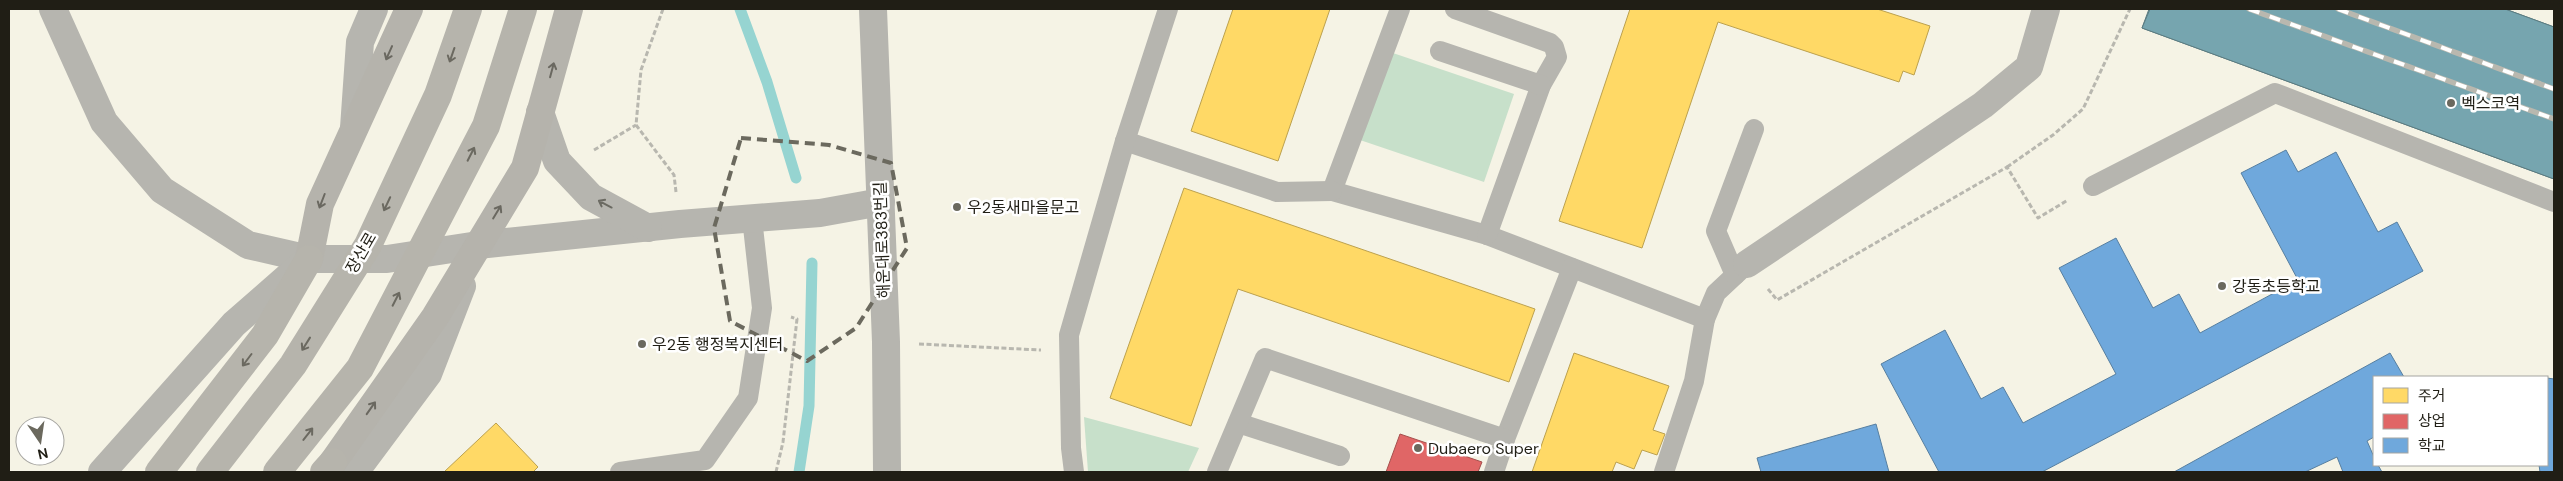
<svg xmlns="http://www.w3.org/2000/svg" width="2563" height="481" font-family="'DM Sans','Noto Sans KR',sans-serif">
<rect width="100%" height="100%" fill="#f5f3e5"/>
<g fill="#c7e0ca">
<path d="M1390,52L1514,94L1484,182L1360,140Z"/>
<path d="M1084,417L1199,448L1188,472H1088Z"/>
</g>
<g fill="#ffd966" stroke="#bca14e">
<path d="M1233,9H1330L1278,161L1191,131Z"/>
<path d="M1630,9H1877L1930,26L1914,75L1903,71L1899,82L1718,22L1642,248L1559,221Z"/>
<path d="M1184,188L1535,309L1509,382L1238,289L1191,426L1110,398Z"/>
<path d="M1574,353L1669,386L1653,430L1665,434L1657,455L1642,450L1634,469L1616,462L1612,472H1532Z"/>
<path d="M496,423L538,467L533,472H444Z"/>
</g>
<path fill="#e06666" stroke="#a6504e" d="M1400,434L1482,462L1478,472H1386Z"/>
<g fill="#6fa8dc" stroke="#577fa0">
<path d="M2286,150L2298,172L2336,152L2378,232L2397,222L2423,271L2042,472H1939L1881,364L1945,330L1981,399L2003,387L2023,423L2116,374L2059,268L2116,238L2153,308L2179,294L2200,333L2298,280L2241,173Z"/>
<path d="M2390,353L2404,377H2374V437L2367,441L2374,457V465H2378L2382,472H2343L2337,457L2305,472H2174Z"/>
<path d="M2547,378L2554,379V472H2540L2539,465H2547Z"/>
<path d="M1876,424L1889,472H1761L1757,458Z"/>
</g>
<g fill="#76a5af" stroke="#5c7c81">
<path d="M2149,9H2505L2554,27V179L2142,28Z"/>
<path d="M2150,9H2505L2554,27V179L2142,28Z"/>
</g>
<g fill="none" stroke-linecap="round" stroke-linejoin="round">
<g stroke="#96d4d1" stroke-width="11">
<path d="M740,9L767,82L796,178"/>
<path d="M799,472L809,406L812,263"/>
</g>
<g stroke="#b8b7af" stroke-width="3" stroke-dasharray="5 2.5" stroke-linecap="butt">
<path d="M663,9L641,70L636,125L674,175L676,192"/>
<path d="M594,150L636,125"/>
<path d="M2007,167L2053,135L2083,109L2130,9"/>
<path d="M1768,289L1777,300L2007,167L2038,218L2068,200"/>
<path d="M919,344L1041,350"/>
<path d="M776,472L783,442L797,319L791,317"/>
</g>
<g stroke="#b6b5af" stroke-width="20">
<path d="M1400,9L1332,191L1487,235L1705,319L1716,293L1747,264"/>
<path d="M1455,9L1550,43L1554,47L1557,57L1541,85L1487,235"/>
<path d="M1440,51L1541,85"/>
<path d="M1125,141L1277,192L1332,191"/>
<path d="M2093,186L2275,93L2554,202"/>
<path d="M1735,275L1716,231L1754,129"/>
<path d="M1238,423L1340,456"/>
<path d="M1505,439L1572,268"/>
<path d="M620,472L705,460L748,398L762,308L752,218"/>
<path d="M1074,472L1071,448L1069,335L1125,141L1168,9"/>
<path d="M1217,472L1265,358L1505,439L1494,472"/>
<path d="M1664,472L1694,381L1705,319"/>
</g>
<g stroke="#b6b5af" stroke-width="28">
<path d="M53,9L104,122L162,190L248,245L309,259H387L478,245L680,224L820,213L881,202"/>
<path d="M873,9L886,342L887,472"/>
<path d="M540,112L557,161L591,197L648,228"/>
<path d="M354,128L360,42L374,9"/>
<path d="M1747,264L1983,105L2029,67L2046,9"/>
<path d="M102,472L234,324L306,261"/>
<path d="M355,472L428,374L462,286"/>
</g>
<g stroke="#b5b3ac" stroke-width="28">
<path d="M309,259L320,204L409,9"/>
<path d="M333,462L435,317L525,168L569,9"/>
</g>
<g stroke="#b6b4ac" stroke-width="28">
<path d="M159,472L265,335L309,259"/>
<path d="M324,472L333,462"/>
</g>
<g stroke="#b9b8af" stroke-width="5.5">
<g id="rail">
<path d="M2249,9L2554,119"/>
<path d="M2338,9L2554,89"/>
</g>
</g>
<use href="#rail" stroke="#fff" stroke-width="4" stroke-dasharray="11" stroke-linecap="butt"/>
<g stroke="#b6b4ac" stroke-width="28">
<path d="M210,472L293,365L368,245L438,95L468,9"/>
<path d="M277,472L360,368L486,126L523,9"/>
</g>
</g>
<defs><path id="oneway-shaft" d="M-6 0H5M1.5-3L5.5 0L1.5 3" fill="none" stroke-width="1.6" stroke-linecap="round" stroke-linejoin="round" transform="scale(1.25)"/></defs>
<g stroke="#6a6860">
<use href="#oneway-shaft" transform="translate(389 53) rotate(114)"/>
<use href="#oneway-shaft" transform="translate(552 70) rotate(-75)"/>
<use href="#oneway-shaft" transform="translate(322 201) rotate(111)"/>
<use href="#oneway-shaft" transform="translate(497 212) rotate(-59)"/>
<use href="#oneway-shaft" transform="translate(371 408) rotate(-55)"/>
</g>
<g stroke="#6b6960">
<use href="#oneway-shaft" transform="translate(452 55) rotate(109)"/>
<use href="#oneway-shaft" transform="translate(471 154) rotate(-63)"/>
<use href="#oneway-shaft" transform="translate(387 204) rotate(115)"/>
<use href="#oneway-shaft" transform="translate(396 299) rotate(-63)"/>
<use href="#oneway-shaft" transform="translate(306 344) rotate(122)"/>
<use href="#oneway-shaft" transform="translate(247 360) rotate(127)"/>
<use href="#oneway-shaft" transform="translate(308 434) rotate(-52)"/>
</g>
<use stroke="#6b6a62" href="#oneway-shaft" transform="translate(605 204) rotate(-152)"/>
<path fill="none" stroke="#6b695e" stroke-width="4" stroke-dasharray="10 6" stroke-linejoin="round" d="M741,138L829,145L891,163L907,248L856,328L807,361L730,321L714,228Z"/>
<g fill="#6b695e" stroke="#fff" stroke-width="2">
<circle cx="2451" cy="103" r="5"/>
<circle cx="957" cy="207" r="5"/>
<circle cx="2222" cy="286" r="5"/>
<circle cx="642" cy="344" r="5"/>
<circle cx="1418" cy="448" r="5"/>
</g>
<g text-anchor="middle" dominant-baseline="central" stroke-width="5" stroke-linejoin="round" paint-order="stroke">
<g font-size="16" fill="#201e15" stroke="#fff" text-anchor="start">
<text x="2461" y="103">벡스코역</text>
<text x="967" y="207">우2동새마을문고</text>
<text x="2232" y="286">강동초등학교</text>
<text x="652" y="344">우2동 행정복지센터</text>
<text x="1428" y="448">Dubaero Super</text>
</g>
<g font-size="16" fill="#201e15" stroke="#fff">
<text transform="translate(882 240) rotate(-92)">해운대로383번길</text>
<text transform="translate(361 253) rotate(-60)">장산로</text>
</g>
</g>
<rect width="2563" height="481" fill="none" stroke="#201e15" stroke-width="20"/>
<rect x="2373" y="376" width="175" height="90" fill="#ffffff" stroke="#a6a5a1"/>
<rect x="2383" y="388" width="25" height="15" fill="#ffd966" stroke="#a6a5a1"/>
<text x="2418" y="401" font-size="15" fill="#201e15">주거</text>
<rect x="2383" y="414" width="25" height="15" fill="#e06666" stroke="#a6a5a1"/>
<text x="2418" y="426" font-size="15" fill="#201e15">상업</text>
<rect x="2383" y="438" width="25" height="15" fill="#6fa8dc" stroke="#a6a5a1"/>
<text x="2418" y="451" font-size="15" fill="#201e15">학교</text>
<g transform="translate(40 441) rotate(167)"><circle r="24" fill="#ffffff" stroke="#a6a5a1"/>
<path d="M0-4L9 19L0 12L-9 19Z" fill="#6b695e"/>
<text y="-8" font-size="14" font-weight="bold" text-anchor="middle" fill="#201e15">N</text>
</g>
</svg>
